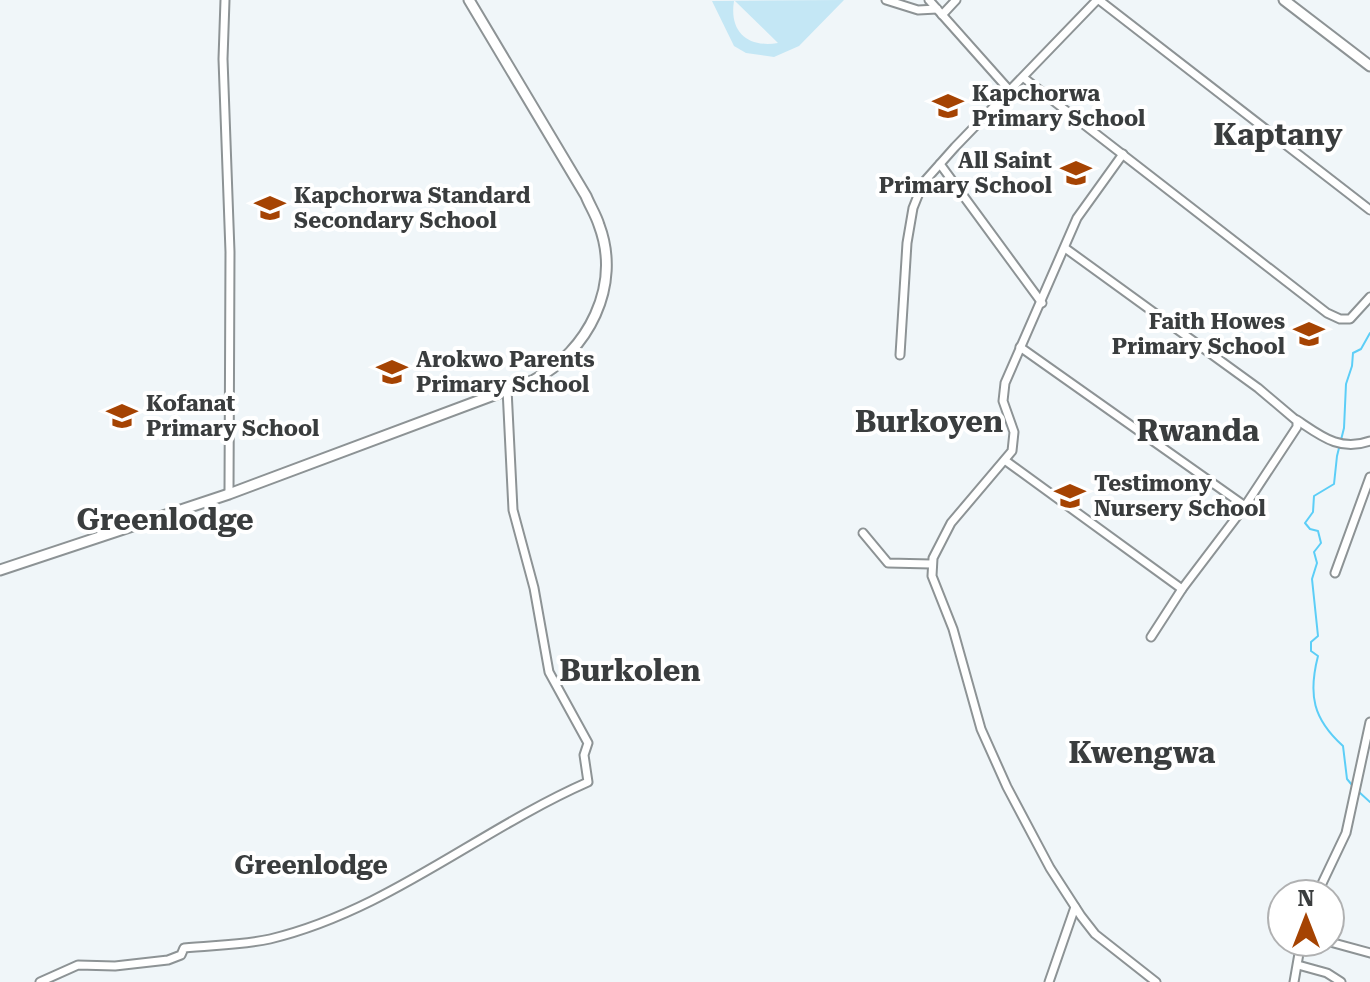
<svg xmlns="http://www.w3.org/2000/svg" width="1370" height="982" font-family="'Roboto Serif',serif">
<rect width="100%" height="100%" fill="#f0f6f9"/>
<path fill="#c4e7f5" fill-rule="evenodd" d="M844,0L799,46L774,57L746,53L734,46L712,1ZM734,1H735L778,43C748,48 729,32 734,1Z"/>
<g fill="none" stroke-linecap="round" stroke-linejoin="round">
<g stroke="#5ccef7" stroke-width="2">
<path d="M1352,785L1347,779L1343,746C1313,719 1308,695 1318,656L1311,651V642L1318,636L1312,579L1317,563L1314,552L1321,543L1318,531L1310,529L1305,523L1313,512L1314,496L1334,484L1337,456L1344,428L1346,384L1352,366L1353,353L1361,349L1370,333"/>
<path d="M1359,792L1370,802"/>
</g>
<g stroke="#8d9395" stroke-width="11">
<g id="minor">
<path d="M225,0L223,59L230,252L229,494"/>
<path d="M886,0L918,10L937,9"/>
<path d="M929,0L1010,91"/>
<path d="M1099,0L1370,210"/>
<path d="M942,15L956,0"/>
<path d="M1024,78L1327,313L1340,319H1350L1370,297"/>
<path d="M1123,154L1077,218L1005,383L1003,401L1014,432L1012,451L951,523L933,558L932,576L953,629L981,729L1007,787L1050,868L1081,916L1095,934L1156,982"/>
<path d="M940,164L1042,303"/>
<path d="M1065,248L1258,388L1297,421V427L1245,506L1182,589L1151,637"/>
<path d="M1020,347L1245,506"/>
<path d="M900,355L907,243L913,208L923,183L955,147L1097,0"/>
<path d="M1297,420C1321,436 1340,452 1370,441"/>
<path d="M1006,461L1182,589"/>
<path d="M863,533L888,563L931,564"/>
<path d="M1335,573L1370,477"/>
<path d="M1317,894L1346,833L1370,722"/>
<path d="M1330,942L1370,953"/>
<path d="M1298,965L1327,973L1341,982"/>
<path d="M40,982L78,965L115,966L168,960L181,955L184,948C212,945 243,945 270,939C387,911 479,830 588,782L584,755L588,743L549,672L534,588L513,510L507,389"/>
<path d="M1049,982L1075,907"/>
<path d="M1294,982L1301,942"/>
</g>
</g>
<g stroke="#8d9395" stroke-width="13">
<g id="major">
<path d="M1284,0L1370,66"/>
<path d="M0,570L229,494L534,380C588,351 622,286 599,225C596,215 590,206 586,196L469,0"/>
</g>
</g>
<use href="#minor" stroke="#fff" stroke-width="7"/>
<use href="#major" stroke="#fff" stroke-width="9"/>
</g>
<defs>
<g id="school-bare" transform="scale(2.4)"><path d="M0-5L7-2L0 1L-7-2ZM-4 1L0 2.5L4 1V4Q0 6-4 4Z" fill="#a54302" stroke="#fff" stroke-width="2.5" paint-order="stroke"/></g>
</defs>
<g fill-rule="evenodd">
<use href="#school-bare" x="948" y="106"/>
<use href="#school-bare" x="1076" y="173"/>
<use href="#school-bare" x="270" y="208"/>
<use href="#school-bare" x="1309" y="334"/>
<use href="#school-bare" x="392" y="372"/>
<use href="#school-bare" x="122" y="416"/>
<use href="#school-bare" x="1070" y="496"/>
</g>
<g text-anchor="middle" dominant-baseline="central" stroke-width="8" stroke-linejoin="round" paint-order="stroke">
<g font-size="22" font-weight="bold" fill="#3a3d3e" stroke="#fff" text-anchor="start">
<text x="972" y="93">Kapchorwa<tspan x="972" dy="25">Primary School</tspan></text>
<text x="1052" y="160" text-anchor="end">All Saint<tspan x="1052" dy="25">Primary School</tspan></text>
<text x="294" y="195">Kapchorwa Standard<tspan x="294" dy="25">Secondary School</tspan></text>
<text x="1285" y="321" text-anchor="end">Faith Howes<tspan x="1285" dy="25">Primary School</tspan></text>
<text x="416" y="359">Arokwo Parents<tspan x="416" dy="25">Primary School</tspan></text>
<text x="146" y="403">Kofanat<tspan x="146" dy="25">Primary School</tspan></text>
<text x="1094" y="483">Testimony<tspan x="1094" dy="25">Nursery School</tspan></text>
</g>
<g font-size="26" font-weight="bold" fill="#3a3d3e" stroke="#fff">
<text x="311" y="865">Greenlodge</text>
</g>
<g font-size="30" font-weight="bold" fill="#3a3d3e" stroke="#fff">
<text x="1278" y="134">Kaptany</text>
<text x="929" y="421">Burkoyen</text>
<text x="1198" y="430">Rwanda</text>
<text x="165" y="519">Greenlodge</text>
<text x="630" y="670">Burkolen</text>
<text x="1142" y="752">Kwengwa</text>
</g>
</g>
<g transform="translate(1306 918)"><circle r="38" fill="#ffffff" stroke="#b0b1b2" stroke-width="2"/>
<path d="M0-6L14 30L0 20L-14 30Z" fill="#a54302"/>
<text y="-12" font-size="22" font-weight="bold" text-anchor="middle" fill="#3a3d3e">N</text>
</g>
</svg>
